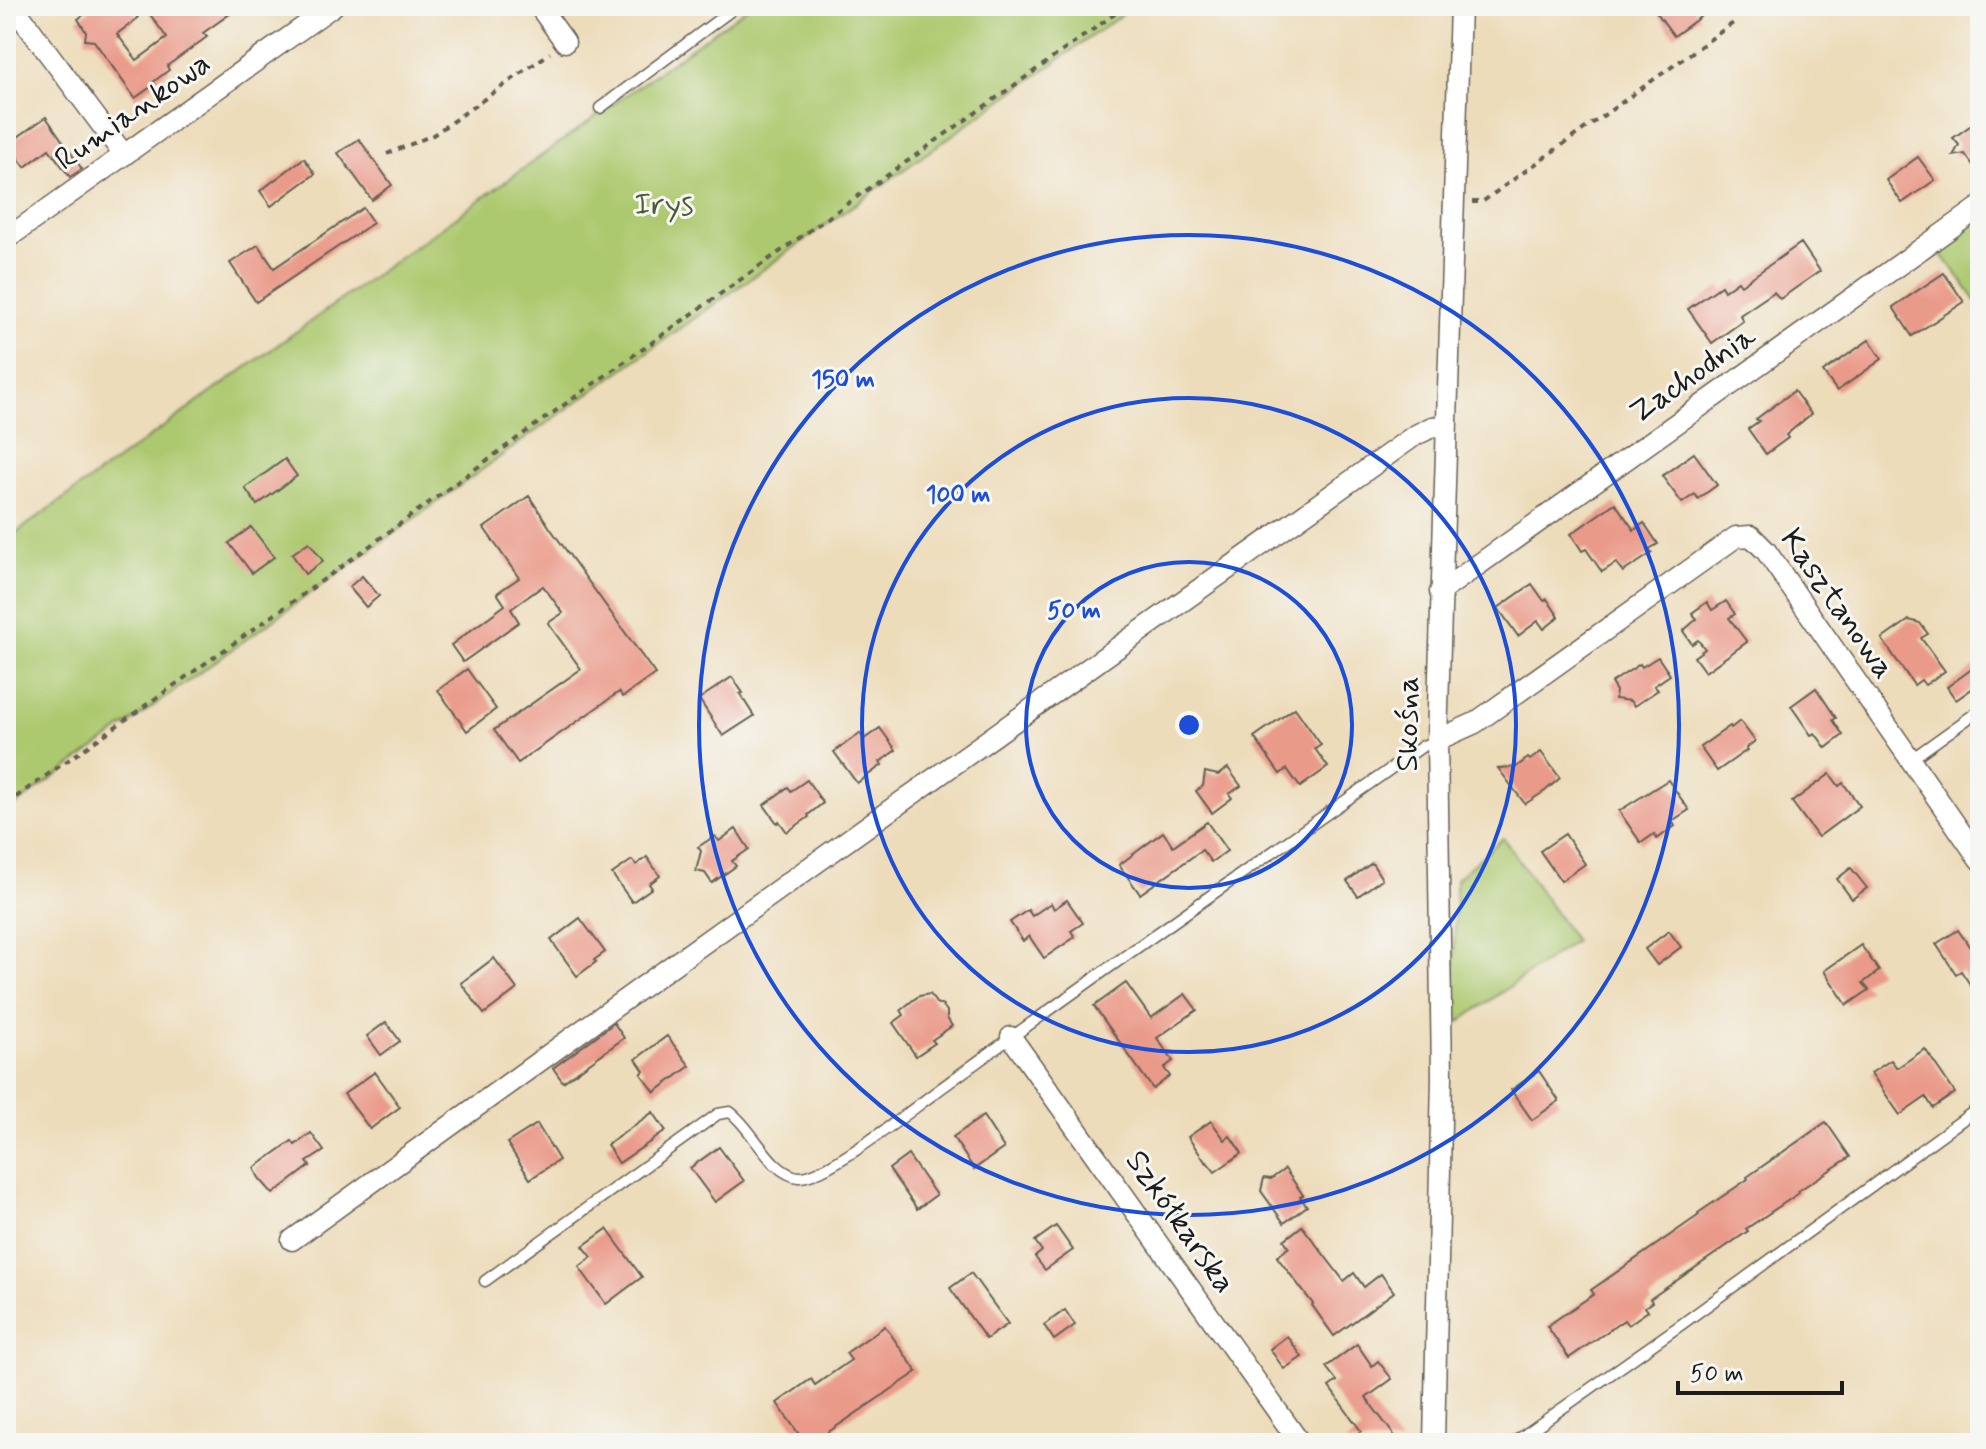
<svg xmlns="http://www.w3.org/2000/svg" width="1986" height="1449" font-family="Mynerve,sans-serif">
<rect width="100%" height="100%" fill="#f6f6f2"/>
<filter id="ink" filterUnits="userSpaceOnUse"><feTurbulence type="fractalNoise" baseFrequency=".0125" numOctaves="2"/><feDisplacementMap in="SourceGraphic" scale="16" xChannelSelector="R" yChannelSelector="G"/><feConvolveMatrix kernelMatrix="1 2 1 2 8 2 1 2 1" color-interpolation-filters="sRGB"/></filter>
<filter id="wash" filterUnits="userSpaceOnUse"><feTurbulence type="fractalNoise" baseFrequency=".006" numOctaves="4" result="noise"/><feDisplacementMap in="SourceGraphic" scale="32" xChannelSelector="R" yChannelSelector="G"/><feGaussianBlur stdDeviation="1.8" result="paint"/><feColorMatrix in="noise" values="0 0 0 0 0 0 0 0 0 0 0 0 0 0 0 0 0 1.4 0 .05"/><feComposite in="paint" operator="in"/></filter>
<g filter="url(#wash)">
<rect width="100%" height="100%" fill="#eddcba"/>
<g fill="#adc96f" stroke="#647246" stroke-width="2">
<path d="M750,6H1134L533,433L6,812V540Z"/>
<path d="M1980,218V306L1938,249Z"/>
<path d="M1503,838L1575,941L1453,1026L1456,879Z"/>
</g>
<g id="blocks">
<g fill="#ea9a89">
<path d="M96,6H130L138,18L117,34L137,60L167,38L144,6H241L203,33L207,37L167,66L169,70L153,82L155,84L135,98L94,41L85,40L86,32L78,19Z"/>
<path d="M1652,6H1692L1700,17L1674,36Z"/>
<path d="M46,117L82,169L70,177L49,149L25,167L8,144Z"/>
<path d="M1980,119V175L1965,154L1953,156L1959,145L1953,138Z"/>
<path d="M359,139L392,185L372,200L338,153Z"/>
<path d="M1918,157L1935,180L1902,203L1886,180Z"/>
<path d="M304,158L315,174L271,206L260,191Z"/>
<path d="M363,208L373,223L256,302L230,263L258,245L274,268Z"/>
<path d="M1801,243L1820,271L1780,299L1774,292L1740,315L1743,321L1712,343L1688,309L1721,286L1724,291L1738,281L1741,285Z"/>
<path d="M1944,273L1964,302L1912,336L1893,307Z"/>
<path d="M1869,340L1882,359L1837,391L1823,372Z"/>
<path d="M1794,391L1811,414L1786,435L1788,438L1766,454L1748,429L1759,421L1756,419Z"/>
<path d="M1694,453L1717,485L1698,499L1695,494L1682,503L1662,476Z"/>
<path d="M285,459L297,476L257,505L245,488Z"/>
<path d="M529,496L550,528L655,674L623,697L619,692L518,763L494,730L581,669L548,623L563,613L543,586L511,609L519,622L463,662L451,645L505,605L497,593L519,578L484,528Z"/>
<path d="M1615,503L1634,530L1644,523L1658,544L1649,549L1652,553L1623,572L1616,563L1602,572L1586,549L1582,551L1571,534Z"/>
<path d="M251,527L274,557L252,573L229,543Z"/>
<path d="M309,542L323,561L305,574L292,554Z"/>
<path d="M362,576L379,596L366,607L349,587Z"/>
<path d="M1532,584L1544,601L1547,599L1559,617L1544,629L1538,621L1518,636L1498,608Z"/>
<path d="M1726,601L1735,614L1729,618L1747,642L1705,672L1694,657L1705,649L1698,640L1692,644L1683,631L1697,619L1692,613L1707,602L1712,610Z"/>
<path d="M1909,620L1920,623L1928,634L1921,638L1945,671L1925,685L1921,680L1914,685L1882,639Z"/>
<path d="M1658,657L1670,675L1654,686L1658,690L1634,706L1630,701L1615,699L1616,691L1611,683L1640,664L1642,667Z"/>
<path d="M1980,663V683L1956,700L1947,687Z"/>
<path d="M467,669L496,709L467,731L438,690Z"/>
<path d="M732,677L743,693L740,694L754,716L723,736L699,699Z"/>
<path d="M1816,688L1836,718L1833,720L1843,735L1826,748L1815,733L1811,735L1791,706Z"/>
<path d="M1295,708L1321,745L1315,749L1328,767L1300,787L1287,769L1280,774L1254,737Z"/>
<path d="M1740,721L1755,741L1746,748L1747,750L1717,771L1700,747L1730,726L1731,728Z"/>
<path d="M880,728L896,750L880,762L882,765L857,783L834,752L860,733L864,739Z"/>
<path d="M1541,752L1560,778L1545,791L1525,804L1498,768L1516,767L1528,758L1530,760Z"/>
<path d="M1228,768L1241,786L1229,794L1232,798L1212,813L1196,791L1203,786L1205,772L1218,775Z"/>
<path d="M1830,774L1839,786L1843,783L1860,806L1818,837L1792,802Z"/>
<path d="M807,780L823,803L808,815L809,817L787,832L779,821L777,823L764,805L788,787L791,791Z"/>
<path d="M1668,780L1689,810L1672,821L1675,826L1657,839L1654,834L1641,843L1619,811Z"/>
<path d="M1207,822L1227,851L1211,862L1202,850L1140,894L1119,865L1163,832L1173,846Z"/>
<path d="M736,829L749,849L732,861L736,866L712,883L705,873L696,871L701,851L698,847L715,836L719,841Z"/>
<path d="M1565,834L1585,864L1561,881L1540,851Z"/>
<path d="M647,857L660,876L649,884L652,888L632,902L612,874L632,860L636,865Z"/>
<path d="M1372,863L1382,879L1358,896L1347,881Z"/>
<path d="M1851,868L1867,888L1852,899L1837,879Z"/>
<path d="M1067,900L1083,923L1071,931L1075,937L1044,958L1029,936L1023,941L1010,922L1028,910L1032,916L1051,903L1054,909Z"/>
<path d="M580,918L605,952L594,960L596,962L577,976L551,940Z"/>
<path d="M1958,930L1980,962V999L1961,971L1956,974L1936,944Z"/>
<path d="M1669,931L1681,947L1657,965L1645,949Z"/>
<path d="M1861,945L1879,971L1863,983L1869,990L1847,1005L1824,971Z"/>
<path d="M494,958L517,989L484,1014L461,983Z"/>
<path d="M1126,983L1151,1018L1185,994L1197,1010L1157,1038L1173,1061L1164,1068L1170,1076L1153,1089L1094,1006Z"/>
<path d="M930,994L936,1003L943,1006L947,1011V1018L952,1026L932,1040L935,1043L916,1056L893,1023L904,1015L901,1010L913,1000L919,996Z"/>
<path d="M386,1022L400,1041L381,1055L367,1036Z"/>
<path d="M614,1023L624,1038L563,1082L553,1068Z"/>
<path d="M667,1036L690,1066L655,1092L641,1074L644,1071L636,1059Z"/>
<path d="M1925,1049L1955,1093L1933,1108L1926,1097L1900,1115L1871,1073L1891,1060L1897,1068Z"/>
<path d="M1539,1071L1559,1101L1532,1120L1511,1090Z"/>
<path d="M375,1072L400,1107L370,1129L344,1094Z"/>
<path d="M653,1112L666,1131L619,1163L607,1145Z"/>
<path d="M983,1116L1004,1148L974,1169L953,1137Z"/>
<path d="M1211,1121L1225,1140L1230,1136L1242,1153L1215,1172L1207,1162L1206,1163L1188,1137Z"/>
<path d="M1826,1122L1850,1157L1798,1191L1799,1193L1746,1229L1748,1231L1650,1299L1652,1302L1645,1307L1648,1311L1628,1325L1624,1320L1569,1358L1547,1326L1594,1294L1591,1290L1699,1215L1698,1213L1748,1179L1747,1177Z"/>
<path d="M537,1124L559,1160L530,1179L507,1143Z"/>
<path d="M311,1133L324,1151L307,1162L310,1166L273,1194L259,1178L254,1168L292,1141L295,1145Z"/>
<path d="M719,1147L744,1181L715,1202L690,1168Z"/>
<path d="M908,1155L936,1195L917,1209L889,1169Z"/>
<path d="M1285,1169L1303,1195L1300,1197L1307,1206L1284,1223L1261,1191L1264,1178L1271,1179Z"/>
<path d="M1056,1226L1073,1250L1045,1270L1035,1257L1042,1251L1035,1241Z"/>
<path d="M1302,1226L1344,1281L1354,1273L1364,1287L1381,1274L1394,1292L1334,1336L1312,1305L1313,1304L1277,1257L1289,1247L1284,1240Z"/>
<path d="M607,1229L642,1277L606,1304L579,1267L592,1257L583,1246Z"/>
<path d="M971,1273L1008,1324L986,1339L950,1288Z"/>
<path d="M1065,1310L1075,1325L1054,1340L1044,1325Z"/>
<path d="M885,1326L917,1372L812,1443H805L777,1403L811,1379L815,1385L851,1360L846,1353Z"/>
<path d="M1287,1336L1302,1357L1284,1369L1270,1349Z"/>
<path d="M1357,1344L1372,1366L1378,1361L1392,1379L1366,1398L1400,1443H1345L1361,1431L1329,1387L1337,1381L1326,1367Z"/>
</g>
</g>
</g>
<g filter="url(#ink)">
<use href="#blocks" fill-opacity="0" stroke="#655f53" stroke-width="2"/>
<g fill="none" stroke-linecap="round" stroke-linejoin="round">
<g stroke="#655f53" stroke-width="13">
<g id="lane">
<path d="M600,108L737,6"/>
<path d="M1910,760L1980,710"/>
<path d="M485,1281L718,1114L730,1112C753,1128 770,1174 799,1177C824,1179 909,1112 932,1095C1094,976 1259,862 1423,746L1437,740"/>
<path d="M1513,1443L1682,1324L1980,1107"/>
</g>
</g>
<g stroke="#655f53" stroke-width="23">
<g id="street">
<path d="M13,6L124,155"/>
<path d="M539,6L565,42"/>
<path d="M6,239L333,6"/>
<path d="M1440,592L1980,207"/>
<path d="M1437,740L1475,723L1736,537L1751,536L1766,551L1980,860"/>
<path d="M1011,1037L1300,1443"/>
<path d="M292,1240L645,985L1414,436L1432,427L1446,426"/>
<path d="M1434,1443L1442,1076L1437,740L1460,6"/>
</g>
</g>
<g stroke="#655f53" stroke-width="4" stroke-dasharray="6 6" stroke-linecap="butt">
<path d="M387,154L433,135L550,53"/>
<path d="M1472,202H1482L1736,21"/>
<path d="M6,804L312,588L530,429L1126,6"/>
</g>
<use href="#lane" stroke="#fff" stroke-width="10"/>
<use href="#street" stroke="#fff" stroke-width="20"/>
</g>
</g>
<g fill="none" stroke="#1d4ed8" stroke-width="4">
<circle cx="1189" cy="725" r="163"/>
<circle cx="1189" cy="725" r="327"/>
<circle cx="1189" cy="725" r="490"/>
</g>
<g text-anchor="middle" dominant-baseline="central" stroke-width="6" stroke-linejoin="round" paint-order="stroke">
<g font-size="32" fill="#1c1c1c" stroke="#f6f6f2">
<text transform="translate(133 112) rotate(-35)">Rumiankowa</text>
<text transform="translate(1693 375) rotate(-35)">Zachodnia</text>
<text transform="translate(1837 604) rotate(55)">Kasztanowa</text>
<text transform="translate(1408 724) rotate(-90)">Skośna</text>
<text transform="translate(1180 1222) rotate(55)">Szkółkarska</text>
</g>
<g font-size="32" fill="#4f5939" stroke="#f6f6f2">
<text x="664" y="205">Irys</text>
</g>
</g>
<circle cx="1189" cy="725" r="12" fill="#1d4ed8" stroke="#f6f6f2" stroke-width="4"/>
<g font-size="24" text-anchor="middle" font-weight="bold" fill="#1d4ed8" stroke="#f6f6f2" stroke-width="6" stroke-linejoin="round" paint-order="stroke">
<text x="843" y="387">150 m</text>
<text x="958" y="502">100 m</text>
<text x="1074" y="618">50 m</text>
</g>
<rect width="1986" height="1449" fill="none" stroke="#f6f6f2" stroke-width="32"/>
<path d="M1678 1381v12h164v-12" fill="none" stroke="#1c1c1c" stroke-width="4"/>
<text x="1690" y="1381" font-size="24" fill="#1c1c1c" stroke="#f6f6f2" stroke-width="6" paint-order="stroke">50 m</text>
</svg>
